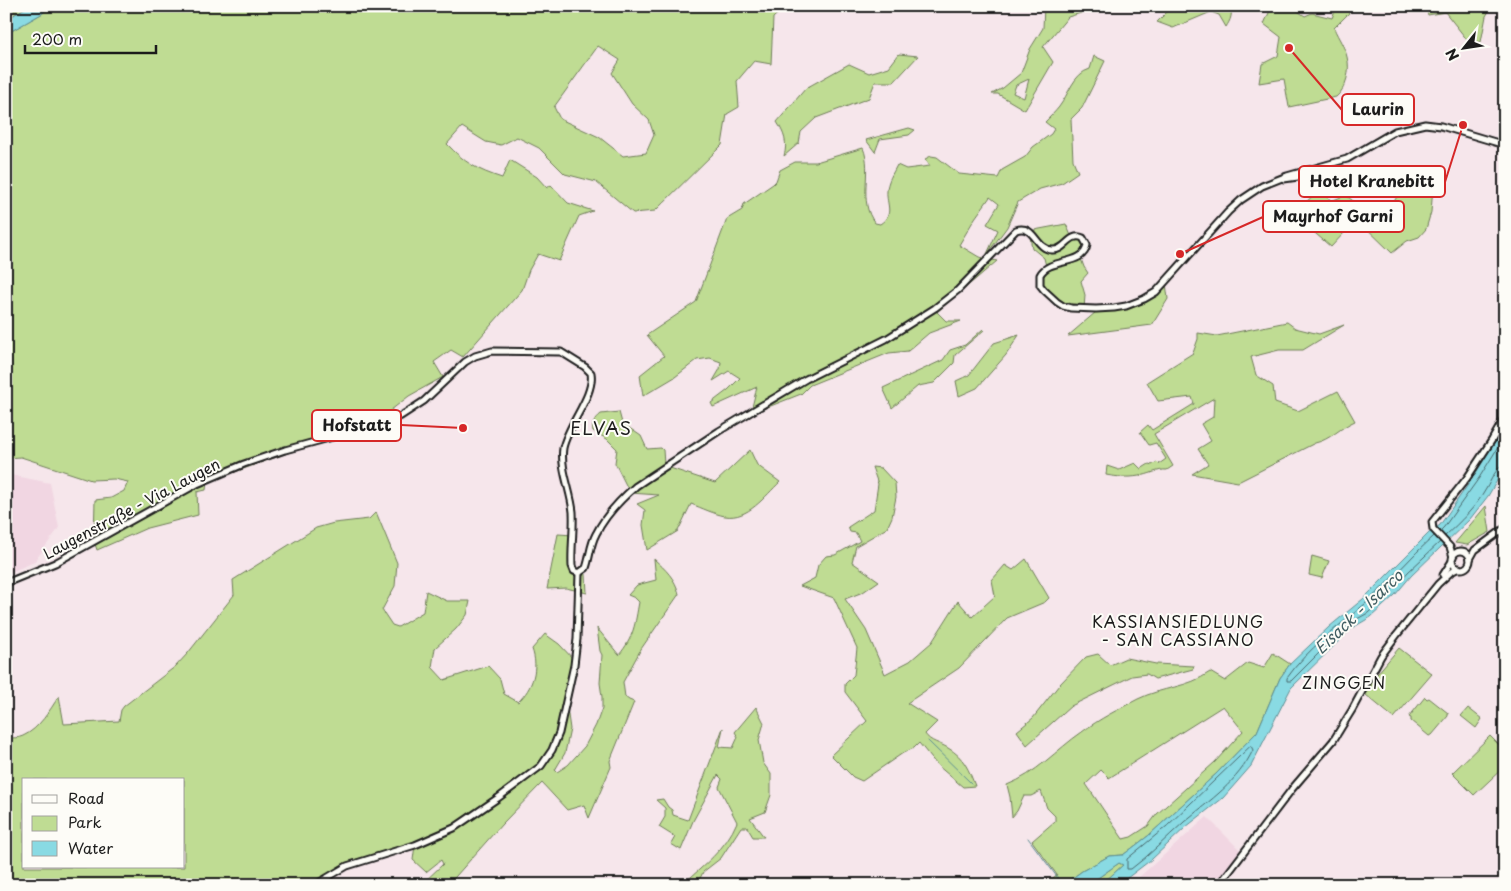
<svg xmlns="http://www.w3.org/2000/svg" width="1511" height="891" font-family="'Playpen Sans',sans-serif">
<rect width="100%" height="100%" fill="#f6e6eb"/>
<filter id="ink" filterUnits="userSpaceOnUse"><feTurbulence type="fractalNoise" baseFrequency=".02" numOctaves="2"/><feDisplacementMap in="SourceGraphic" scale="10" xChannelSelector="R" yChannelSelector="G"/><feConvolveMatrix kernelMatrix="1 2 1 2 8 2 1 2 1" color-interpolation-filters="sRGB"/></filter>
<g filter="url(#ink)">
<g fill="#f1d6e2">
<path d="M6,474L50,483L59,528L34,562L6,574Z"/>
<path d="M1207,817L1241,851L1215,885H1130Z"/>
</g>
<g fill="#bfdc93" stroke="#6e7c58" fill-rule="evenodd">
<path d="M6,6H28L6,20Z"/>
<path d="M49,6H786L773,18L771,64L754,61L737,81L739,107L727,114L722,145L655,211L633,213L596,182L565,174L539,148L517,137L501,145L486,142L462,127L447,144C465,163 477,170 502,178L510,160L537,177L547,188L551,185L568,203L593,211L579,216L559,261L538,254L529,270L522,290L463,357L451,350L434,362L443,377L409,396L377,421L207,482L206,490L197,492L198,515L147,528L97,550L94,541L95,500L111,498L124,491L128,482L114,479L91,480L21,457L6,458V34L43,13ZM598,46L620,60L612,73L632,104L649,120L654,135L646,153L623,156L599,137L560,119L554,107Z"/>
<path d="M1044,6H1069L1081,13L1068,17L1043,47L1053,62L1025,110L998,94H992L1003,88L1021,73L1030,49L1043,28ZM1029,79L1024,98L1013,93L1016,85Z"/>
<path d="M1173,6H1214L1217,8L1229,6C1234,13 1230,21 1226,27L1219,15L1211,12L1173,28L1157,22Z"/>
<path d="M1272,6H1290L1305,16L1312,13L1332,18L1337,6H1358L1353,9L1334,28C1338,38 1345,47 1347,57C1351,70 1346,89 1336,97L1289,107L1284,79L1259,83L1262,64L1278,56L1281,37L1264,24Z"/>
<path d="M1425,6H1492L1486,16L1481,42L1468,41L1445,12L1428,15Z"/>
<path d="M899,54L918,56L894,82H875L869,98L816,118L801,132L799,143L784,156C788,143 784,133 777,122L806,88L849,64L869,73L889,67Z"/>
<path d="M1094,56L1105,61L1082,108L1071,119L1073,160L1078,172L1062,183L1040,189L1018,202L1007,227L987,254L998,230L987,224L999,204L990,197L975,218L959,245L979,257L997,261L937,312L946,321H961L929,333L908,351L889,353L810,385L801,394L763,409L752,407L757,387L713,407L711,403L728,390L740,378L729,371L713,381L720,369L721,362L710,358L697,360L675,377L643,396L640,375L664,356L647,335L696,302L727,219L742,210L744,204L773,184L776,181L780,170L795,162H816L863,148C873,171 857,201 875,223L880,224C895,214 886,205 887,191C887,182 893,173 897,165L906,169L930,166L925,159L931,156L937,157L959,174L998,178L1002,170L1025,157L1033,147L1051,134L1054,129L1045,122C1050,117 1055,112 1059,107C1069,94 1073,74 1090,69Z"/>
<path d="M909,128L915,130L909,135L880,139L875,152L866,140Z"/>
<path d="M1420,183L1433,187L1431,212L1426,229L1419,237L1407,241L1392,253L1357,219L1331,247L1293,214L1317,192L1325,193L1331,201L1346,195C1358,206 1364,209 1380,203L1389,208C1403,193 1393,187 1420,183Z"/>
<path d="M1066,224L1072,238L1077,236L1087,245L1080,256L1084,267L1088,273L1081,281L1085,295L1084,309L1063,306L1044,290L1039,279L1046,266L1044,258L1032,248L1029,231Z"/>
<path d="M1166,283L1168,299L1152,325L1068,336L1096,312V309L1136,303Z"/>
<path d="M1287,322L1295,328L1319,334L1344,325L1303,350H1279L1251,357L1256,375L1273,386L1275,403L1298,411L1338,391L1355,421C1341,427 1330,440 1315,443L1238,482L1192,474L1208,464L1198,449L1211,441L1201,424L1213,417L1214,398L1154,434L1173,466L1167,470C1158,469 1149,475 1139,476C1128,478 1117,477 1106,475L1107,466L1119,470L1135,463L1141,469L1149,464L1152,465L1157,462L1159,464L1166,459L1156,443L1149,445L1140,432L1148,425L1152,430L1194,404L1192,397L1158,401L1147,382L1193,353L1198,339V333L1217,336Z"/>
<path d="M983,329L984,330L955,355L954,363L934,383L918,386L892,408L883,388L943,360L950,350L965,345Z"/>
<path d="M1019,335L1006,355L977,388L959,396L956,381L969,375L994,343Z"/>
<path d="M619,412L622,423L641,436L647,449L661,448L663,450L664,464L670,468L715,483L750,450L757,465L780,482C765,496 748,520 725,516C714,514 702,508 691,504L678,531L647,550L643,525L645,510L637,504L659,495L630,493L615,463L617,449L607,439L593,431C591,424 596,418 601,414Z"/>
<path d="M872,467L881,468L895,483L896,497L892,517L887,528L856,546L852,562L879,581L863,592L845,599L866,630L885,674L910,661L932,642L958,601L972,617L995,596L992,580L1005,565L1013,570L1026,559L1049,598L1045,602L1007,618L959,668L907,703L937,722L925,734C930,742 940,743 948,748C964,757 969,770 975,786L963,787L937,765L919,743L914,748L903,753L862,781L853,777L831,755L867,721L845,692V684L854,675L857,648L834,598L800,586L815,578L818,565L826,556L835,555L860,541L856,533L850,532L848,527L874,510L878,484Z"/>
<path d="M1486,506L1490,532L1467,545L1455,543Z"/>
<path d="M376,512L397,563L395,586L382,610L392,625L398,627L423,612L426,591L447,601H470L467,615L456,629L435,648L432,667L444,680L488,666L500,679L504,694L518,702C533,688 539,668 532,649L545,634L559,644L576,662L567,708L570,729L565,753L555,770L557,772L568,765L585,746L596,725L602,708V697L600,683L602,655L600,651L597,628L619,655C634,637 635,624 639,602L635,598L628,595L637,585L656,580L654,559C666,570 675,578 679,594L641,649L623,682L625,697L629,700L634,702L610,761L611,767L589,818L584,805L567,810L542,783L502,824L448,885H421L443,864L441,860L426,872L413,860L415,845L363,860L314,885H7L6,721H10L7,738C12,738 19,738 23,736C39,729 50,710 59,696L64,724L119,721L121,710L124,706L176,666L188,653L234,595L233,580L316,528L334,523L369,519ZM24,780H184V867H24Z"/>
<path d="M558,534L574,535V566L586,574L587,593L566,588L547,589Z"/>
<path d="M1312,556L1329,561L1322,578L1309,575Z"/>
<path d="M1399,648L1432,674L1394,718L1366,695L1377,674Z"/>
<path d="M1273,653L1290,664L1280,678L1257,732L1216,774L1148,836L1123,855L1109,856L1082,871L1063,885H1043L1057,875L1032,841L1055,821V816L1047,808L1041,791L1031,796H1024L1017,811L1012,817L1010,797L1007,785C1036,774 1056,750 1082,732C1099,719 1119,709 1138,699C1162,687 1188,688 1210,672L1225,681L1248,663L1264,668ZM1223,706L1243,731L1215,762L1157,814L1148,826L1131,837L1123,839L1086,784L1101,770L1109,778Z"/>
<path d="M1098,654L1110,665L1126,658L1156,664L1194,666L1193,669L1155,679L1147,674L1132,676L1071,706L1027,745L1017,731L1033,718L1059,685L1086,657Z"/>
<path d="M1425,697L1427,699L1429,698L1448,713V716L1432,735L1429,736L1411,721V718L1409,717Z"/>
<path d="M756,707L764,723L759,740L763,763L771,774V795L765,812L750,818L764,837H753L747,827H741L721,858L703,872L697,885H682C703,866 726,849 737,822L719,787L722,779L718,775L693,821L681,850L671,844L675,837L659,827L665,817V808L656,800L663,799L668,807L672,810L673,815L688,820L723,728L719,747L733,748L738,737L735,732Z"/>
<path d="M1468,708L1482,719L1476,728L1461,716Z"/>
<path d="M1490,736L1505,751V766L1474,795L1452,773Z"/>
<path d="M1119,863L1123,865L1101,885H1088Z"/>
</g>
<g fill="#89dae3" stroke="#5d8e93">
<path d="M28,6H49L43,13L6,34V20Z"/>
<path d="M1505,425V467L1488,496L1470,519L1411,576L1395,595L1371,617L1352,628L1291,688L1251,766L1223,798L1186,827L1152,859L1118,885H1101L1123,865L1119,863L1088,885H1063L1082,871L1109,856L1123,855L1148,836L1216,774L1257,732L1280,678L1290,664L1329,627L1363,599L1429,533L1440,525L1474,476Z"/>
</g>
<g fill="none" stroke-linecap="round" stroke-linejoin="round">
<g stroke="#48686c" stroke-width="1">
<path d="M1440,531L1444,527L1479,478L1505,436"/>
<path d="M1434,536C1410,557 1390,582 1365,604C1338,627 1308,648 1287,678V681H1291L1348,624L1368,613L1391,591L1408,572L1440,542"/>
<path d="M1445,536C1460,522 1476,507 1486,489C1491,481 1496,466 1505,465"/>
<path d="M1251,746L1253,750C1238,782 1210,800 1184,822C1166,838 1150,855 1131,869H1127V859L1167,826Z"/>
</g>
<g stroke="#5d8e93" stroke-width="1">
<path d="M928,741L971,783"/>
<path d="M1028,838L1063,885"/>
</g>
<g stroke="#1c1c1c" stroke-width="9">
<g id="secondary">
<path d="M1284,179L1298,177L1307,173"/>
<circle cx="1461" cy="560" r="9"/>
<path d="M1453,557L1450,547L1433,529L1432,522L1467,478L1492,440L1505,417"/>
<path d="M1470,559L1475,550L1505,528"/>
<path d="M579,573L586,568C590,557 590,545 596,534C605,516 621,499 636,486L719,431L806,379L886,339L935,308L958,290L1016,230C1035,224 1035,249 1052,250C1066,251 1069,232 1083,238L1087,245C1084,267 1049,257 1040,275V285L1044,290L1057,302L1063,306L1071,308L1096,309L1114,308L1126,306L1144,299L1156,292L1228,212L1241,200L1262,186L1287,176L1347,159L1395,131L1425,124L1441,126L1505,145"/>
<path d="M1443,575L1452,561"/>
<path d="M6,583L55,563L197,484L244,464L285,450L384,423L401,416L424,401L465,362L475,356L492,351L561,352L585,367L591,373C595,395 568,424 563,448C560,469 571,491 573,512C574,530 571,548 572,566L574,571L579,573"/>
<path d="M315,885L347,866L415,845L454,828L498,798L541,766L552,750L559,733L574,665L577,639L579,573"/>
<path d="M1219,885L1292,789L1333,741L1352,710L1381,656L1396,636L1438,584L1451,572L1459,568"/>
</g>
</g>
<use href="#secondary" stroke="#fdfcf7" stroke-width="5"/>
</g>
</g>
<g text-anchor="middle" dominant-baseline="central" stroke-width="4" stroke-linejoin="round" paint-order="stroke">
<g font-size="15" fill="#1c1c1c" stroke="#fdfcf7">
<text transform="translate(131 508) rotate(-28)">Laugenstraße - Via Laugen</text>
</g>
<g font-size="16" font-style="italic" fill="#425e62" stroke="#fdfcf7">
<text transform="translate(1358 611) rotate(-43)">Eisack - Isarco</text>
</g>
<g font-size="16" letter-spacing="1" fill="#1c1c1c" stroke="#fdfcf7">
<text x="1178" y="621">KASSIANSIEDLUNG<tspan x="1178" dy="18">- SAN CASSIANO</tspan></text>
<text x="1344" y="682">ZINGGEN</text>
</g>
<g font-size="18" letter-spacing="1" fill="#1c1c1c" stroke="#fdfcf7">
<text x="601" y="427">ELVAS</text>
</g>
</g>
<path fill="none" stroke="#d62828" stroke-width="2" d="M1289 48L1342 110M1463 125L1445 182M1180 254L1263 217M463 428L401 425"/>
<g fill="#d62828" stroke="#fdfcf7" stroke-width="2">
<circle cx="1289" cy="48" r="5"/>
<circle cx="1463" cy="125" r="5"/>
<circle cx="1180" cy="254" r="5"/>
<circle cx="463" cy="428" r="5"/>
</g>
<g fill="#fdfcf7" stroke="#d62828" stroke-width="2">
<rect x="1342" y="94" width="72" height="31" rx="5"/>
<rect x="1299" y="166" width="146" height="31" rx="5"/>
<rect x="1263" y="201" width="141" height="31" rx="5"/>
<rect x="312" y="410" width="89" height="31" rx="5"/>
</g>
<g font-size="16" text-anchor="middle" font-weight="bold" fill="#1c1c1c">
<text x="1378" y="115">Laurin</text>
<text x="1372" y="187">Hotel Kranebitt</text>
<text x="1333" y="222">Mayrhof Garni</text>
<text x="357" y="431">Hofstatt</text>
</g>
<rect width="1511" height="891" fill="none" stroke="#fdfcf7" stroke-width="25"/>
<rect x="12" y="12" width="1486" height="866" fill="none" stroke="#1c1c1c" stroke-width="2" filter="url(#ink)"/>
<rect x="22" y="778" width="162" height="90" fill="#fdfcf7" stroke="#a3a29f"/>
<rect x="32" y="795" width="25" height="8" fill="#fdfcf7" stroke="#a3a29f"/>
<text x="68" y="804" font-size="15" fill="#1c1c1c">Road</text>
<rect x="32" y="816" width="25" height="15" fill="#bfdc93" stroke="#a3a29f"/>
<text x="68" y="828" font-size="15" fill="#1c1c1c">Park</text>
<rect x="32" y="841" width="25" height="15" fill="#89dae3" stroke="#a3a29f"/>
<text x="68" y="854" font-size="15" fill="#1c1c1c">Water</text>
<g transform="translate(1464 48) rotate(240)" stroke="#fdfcf7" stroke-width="4" paint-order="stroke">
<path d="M0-4L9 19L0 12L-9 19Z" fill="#1c1c1c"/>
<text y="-8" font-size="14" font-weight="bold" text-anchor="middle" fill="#1c1c1c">N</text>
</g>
<path d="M25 45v8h131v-8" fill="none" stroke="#1c1c1c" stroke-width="2.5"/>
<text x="32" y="45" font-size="15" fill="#1c1c1c" stroke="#fdfcf7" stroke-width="4" paint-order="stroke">200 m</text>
</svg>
